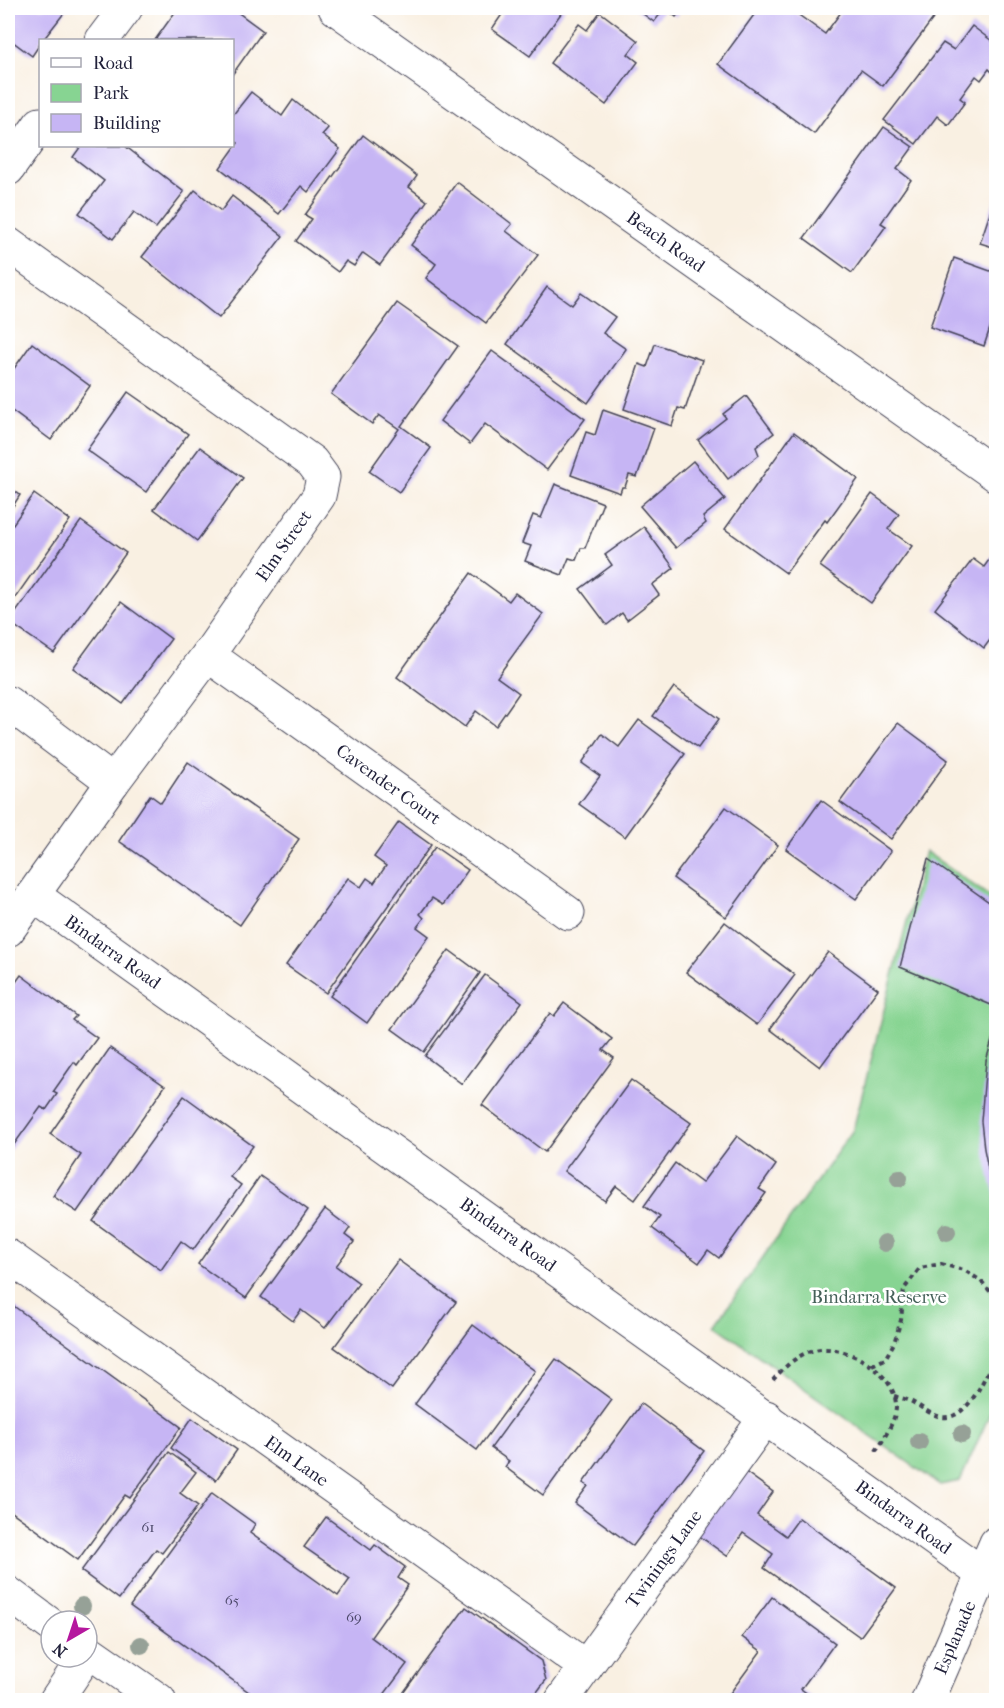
<svg xmlns="http://www.w3.org/2000/svg" width="1004" height="1708" font-family="'IM FELL French Canon',serif">
<rect width="100%" height="100%" fill="#fff"/>
<filter id="ink" filterUnits="userSpaceOnUse"><feTurbulence type="fractalNoise" baseFrequency=".0167" numOctaves="2"/><feDisplacementMap in="SourceGraphic" scale="12" xChannelSelector="R" yChannelSelector="G"/><feConvolveMatrix kernelMatrix="1 2 1 2 8 2 1 2 1" color-interpolation-filters="sRGB"/></filter>
<filter id="wash" filterUnits="userSpaceOnUse"><feTurbulence type="fractalNoise" baseFrequency=".008" numOctaves="4" result="noise"/><feDisplacementMap in="SourceGraphic" scale="24" xChannelSelector="R" yChannelSelector="G"/><feGaussianBlur stdDeviation="1.35" result="paint"/><feColorMatrix in="noise" values="0 0 0 0 0 0 0 0 0 0 0 0 0 0 0 0 0 1.4 0 .05"/><feComposite in="paint" operator="in"/></filter>
<g filter="url(#wash)">
<rect width="100%" height="100%" fill="#f9f0e2"/>
<path fill="#87d492" stroke="#547b66" stroke-width="1.5" d="M925,851L996,901V1400L960,1481L940,1485L715,1325L853,1130Z"/>
<g id="blocks">
<g fill="#c6b5f4">
<path d="M8,8H68L43,40H40V44L32,56L8,38Z"/>
<path d="M178,8H238L236,11L263,31L232,75V40H155Z"/>
<path d="M496,8H565L530,56L492,29L503,13Z"/>
<path d="M635,8H683L676,17L665,8L654,22Z"/>
<path d="M759,8H789L825,34L844,8H941L883,86L861,70L814,134L718,64Z"/>
<path d="M600,12L638,41L628,54L638,62L606,105L550,63L579,24L587,30Z"/>
<path d="M972,26L996,44V66L992,72L989,69L981,80L976,76L960,98L965,102L948,125L937,116L916,144L884,120L943,43L954,50Z"/>
<path d="M251,92L282,116L293,100L328,128L322,135L340,149L308,192L301,186L279,214L220,168L238,143L232,139V116Z"/>
<path d="M884,127L913,147L897,169L911,180L881,223L886,226L852,273L804,238Z"/>
<path d="M363,135L417,176L409,187L427,201L380,265L363,253L354,266L346,261L338,272L296,241L312,219L305,215Z"/>
<path d="M81,146H125L184,192L156,228L134,212L113,239L79,213L104,181L73,157Z"/>
<path d="M457,182L512,224L506,231L538,255L486,323L426,278L436,264L411,245Z"/>
<path d="M195,190L221,211L232,196L283,236L219,318L142,257Z"/>
<path d="M996,195V248L980,243Z"/>
<path d="M954,258L996,273V310L984,346L930,327Z"/>
<path d="M547,287L572,305L581,293L615,317L603,333L626,349L588,403L507,344Z"/>
<path d="M397,303L458,346L401,426L431,448L399,492L369,471L399,429L379,415L372,424L331,394Z"/>
<path d="M32,343L90,386L51,440L8,408V377Z"/>
<path d="M655,344L702,360L685,410L678,408L672,426L624,409L639,364L647,367Z"/>
<path d="M492,351L585,419L547,470L485,424L470,444L440,421Z"/>
<path d="M128,392L188,434L146,492L87,450Z"/>
<path d="M746,396L774,433L756,447L759,455L728,479L698,440L726,418L723,414Z"/>
<path d="M603,410L654,428L637,477L629,475L625,487H622L620,493L571,475L586,432L595,435Z"/>
<path d="M794,432L858,479L827,522L825,520L786,573L725,529Z"/>
<path d="M200,447L243,478L197,541L154,509Z"/>
<path d="M693,461L725,499L703,517L706,523L676,548L640,506Z"/>
<path d="M555,484L603,503L585,548H581L576,560L569,558L562,575L525,561L531,546L522,543L533,515L541,518Z"/>
<path d="M8,486L20,495L8,514Z"/>
<path d="M34,494L70,520L8,608V531Z"/>
<path d="M872,494L899,514L888,529L912,546L871,603L820,566Z"/>
<path d="M81,521L126,553L54,653L9,622Z"/>
<path d="M644,527L674,568L652,585L659,595L627,620L622,613L607,625L580,589L612,565L605,555Z"/>
<path d="M994,553L996,555V632L984,648L935,609L973,559L984,567Z"/>
<path d="M471,573L509,601L515,593L543,614L497,677L519,693L496,726L476,711L465,727L397,677Z"/>
<path d="M121,602L171,639L123,704L73,668Z"/>
<path d="M674,687L719,719L698,748L653,716Z"/>
<path d="M639,720L685,754L625,837L579,804L600,776L582,763L602,734L619,747Z"/>
<path d="M898,723L948,760L891,839L840,802Z"/>
<path d="M188,762L299,839L240,925L119,841L150,795L161,803Z"/>
<path d="M821,800L891,851L856,899L786,849Z"/>
<path d="M726,807L778,845L726,917L673,878Z"/>
<path d="M399,822L431,845L326,993L286,965L348,878L361,887L367,878L374,883L386,866L374,857Z"/>
<path d="M435,847L468,870L443,905L432,898L420,914L424,918L417,927L429,936L367,1023L330,996Z"/>
<path d="M928,859L996,907V1007L900,967Z"/>
<path d="M725,922L795,975L757,1025L686,972Z"/>
<path d="M449,950L480,973L424,1052L392,1029Z"/>
<path d="M828,952L878,989L820,1067L770,1029Z"/>
<path d="M21,975L76,1016L72,1020L97,1038L77,1065L74,1062L53,1092L57,1094L46,1110L41,1107L8,1153V993Z"/>
<path d="M485,975L522,1002L462,1084L425,1056Z"/>
<path d="M564,1003L612,1039L603,1050L614,1058L545,1152L482,1105L550,1013L554,1016Z"/>
<path d="M996,1027V1197L991,1183L984,1149L981,1121L986,1061Z"/>
<path d="M110,1048L165,1086L77,1212L53,1196L81,1155L50,1134Z"/>
<path d="M631,1080L691,1123L635,1200L616,1186L605,1201L564,1171Z"/>
<path d="M184,1096L253,1146L230,1177L241,1185L193,1250L181,1241L161,1270L93,1221Z"/>
<path d="M737,1136L776,1165L759,1189L766,1193L719,1258L708,1250L699,1263L652,1228L660,1217L644,1206L675,1163L702,1183Z"/>
<path d="M260,1176L308,1210L246,1298L198,1264Z"/>
<path d="M325,1209L350,1228L345,1235L354,1242L336,1266L359,1283L325,1328L301,1310L293,1321L261,1297Z"/>
<path d="M398,1260L456,1302L392,1389L334,1347Z"/>
<path d="M8,1302L181,1427L130,1498L125,1495L78,1560L8,1509Z"/>
<path d="M473,1325L535,1371L477,1450L415,1404Z"/>
<path d="M556,1359L612,1400L543,1495L505,1467L509,1461L491,1448Z"/>
<path d="M641,1404L704,1451L633,1546L575,1503L588,1486L583,1483Z"/>
<path d="M192,1418L237,1450L216,1480L171,1448Z"/>
<path d="M169,1452L196,1472L180,1493L198,1506L162,1553L156,1549L119,1599L81,1571Z"/>
<path d="M740,1468L773,1492L757,1515L786,1536L799,1518L896,1588L860,1637L764,1568L773,1554L743,1533L727,1556L694,1532Z"/>
<path d="M212,1493L255,1524L250,1533L338,1596L350,1579L304,1547L326,1517L371,1550L375,1545L405,1567L398,1578L408,1585L371,1637L407,1664L380,1700H260L130,1606Z"/>
<path d="M772,1597L835,1643L801,1689L816,1700H725L761,1651L742,1637Z"/>
<path d="M466,1607L541,1661L546,1680L531,1700H398Z"/>
</g>
</g>
</g>
<g filter="url(#ink)">
<use href="#blocks" fill-opacity="0" stroke="#424154" stroke-width="1.5"/>
<g fill="none" stroke-linecap="round" stroke-linejoin="round">
<g stroke="#424154" stroke-width="35">
<g id="minor">
<path id="s1" d="M335,8L996,475"/>
<path d="M102,40L126,8"/>
<path d="M8,169L40,124"/>
<path d="M8,244L312,462L323,477L319,496L208,655L113,782L8,930"/>
<path id="s2" d="M208,655L568,913"/>
<path d="M8,703L113,782"/>
<path id="s3" d="M33,895L983,1574"/>
<path id="s4" d="M8,1256L586,1667"/>
<path d="M8,1593L51,1625"/>
<path d="M87,1650L159,1700"/>
<path d="M56,1700L85,1657"/>
<path id="s5" d="M562,1700L766,1417"/>
<path id="s6" d="M928,1700L996,1543"/>
</g>
</g>
<g stroke="#424154" stroke-width="4" stroke-dasharray="4.5 4.5" stroke-linecap="butt">
<path d="M872,1365L885,1359L894,1343L901,1320L904,1289L920,1268L941,1264L964,1270L981,1281L996,1298"/>
<path d="M773,1380C785,1366 802,1350 822,1349C851,1347 895,1374 896,1405C897,1419 883,1440 876,1451"/>
<path d="M894,1396C900,1398 906,1399 912,1402C922,1407 930,1415 942,1417C969,1421 988,1372 996,1352"/>
</g>
<use href="#minor" stroke="#fff" stroke-width="33"/>
</g>
<g fill="#96a197">
<circle cx="899" cy="1178" r="9"/>
<circle cx="947" cy="1232" r="9"/>
<circle cx="885" cy="1243" r="9"/>
<circle cx="962" cy="1434" r="9"/>
<circle cx="919" cy="1442" r="9"/>
<circle cx="82" cy="1606" r="9"/>
<circle cx="141" cy="1645" r="9"/>
</g>
</g>
<g text-anchor="middle" dominant-baseline="central" stroke-width="5" stroke-linejoin="round" paint-order="stroke">
<g font-size="15" fill="#4b4769">
<text x="148" y="1527">61</text>
<text x="232" y="1600">65</text>
<text x="354" y="1617">69</text>
</g>
<g font-size="18" fill="#22223b" stroke="#fff">
<text stroke="none"><textPath href="#s1" startOffset="405">Beach Road</textPath></text>
<text transform="translate(284 546) rotate(-55)">Elm Street</text>
<text stroke="none"><textPath href="#s2" startOffset="222">Cavender Court</textPath></text>
<text stroke="none"><textPath href="#s3" startOffset="98">Bindarra Road</textPath></text>
<text stroke="none"><textPath href="#s3" startOffset="584">Bindarra Road</textPath></text>
<text stroke="none"><textPath href="#s4" startOffset="354">Elm Lane</textPath></text>
<text stroke="none"><textPath href="#s3" startOffset="1070">Bindarra Road</textPath></text>
<text stroke="none"><textPath href="#s5" startOffset="174">Twinings Lane</textPath></text>
<text stroke="none"><textPath href="#s6" startOffset="68">Esplanade</textPath></text>
</g>
<g font-size="18" fill="#456059" stroke="#fff">
<text x="879" y="1297">Bindarra Reserve</text>
</g>
</g>
<rect width="1004" height="1708" fill="none" stroke="#fff" stroke-width="30"/>
<rect x="39" y="39" width="195" height="108" fill="#ffffff" stroke="#a7a7b1" stroke-width="1.5"/>
<rect x="51" y="58" width="30" height="9" fill="#ffffff" stroke="#a7a7b1" stroke-width="1.5"/>
<text x="93" y="69" font-size="18" fill="#22223b">Road</text>
<rect x="51" y="84" width="30" height="18" fill="#87d492" stroke="#a7a7b1" stroke-width="1.5"/>
<text x="93" y="99" font-size="18" fill="#22223b">Park</text>
<rect x="51" y="114" width="30" height="18" fill="#c6b5f4" stroke="#a7a7b1" stroke-width="1.5"/>
<text x="93" y="129" font-size="18" fill="#22223b">Building</text>
<g transform="translate(69 1639) rotate(219)"><circle r="28" fill="#ffffff" stroke="#a7a7b1" stroke-width="1.5"/>
<path d="M0-4.5L10 22L0 15L-10 22Z" fill="#b5179e"/>
<text y="-9" font-size="16" font-weight="bold" text-anchor="middle" fill="#22223b">N</text>
</g>
</svg>
